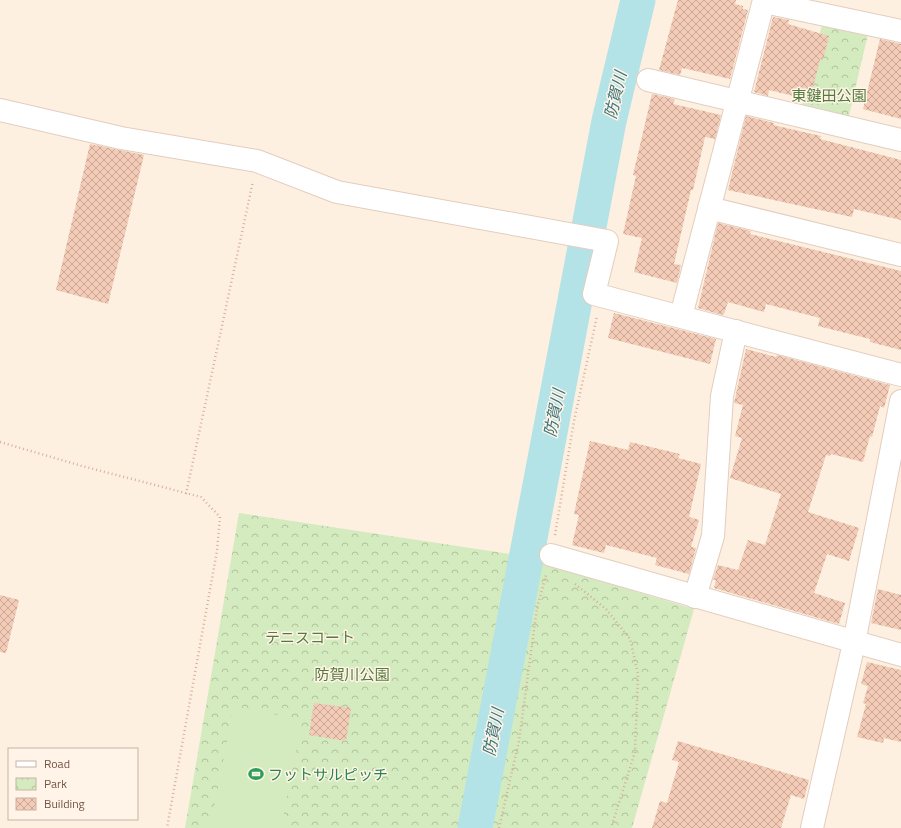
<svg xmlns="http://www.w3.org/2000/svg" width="901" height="828" font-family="'Titillium Web','Noto Sans JP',sans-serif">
<defs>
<pattern id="park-crowns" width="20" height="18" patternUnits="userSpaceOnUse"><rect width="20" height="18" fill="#d3ebbe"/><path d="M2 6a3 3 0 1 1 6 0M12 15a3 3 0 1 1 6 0" fill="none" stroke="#b0c19c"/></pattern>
<pattern id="building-cross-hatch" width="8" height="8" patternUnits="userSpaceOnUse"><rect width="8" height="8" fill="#f3cbb6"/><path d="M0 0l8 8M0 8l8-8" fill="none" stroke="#c9a796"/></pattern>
</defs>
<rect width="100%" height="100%" fill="#fdf0e0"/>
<g fill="url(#park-crowns)">
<path d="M822,25L868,34L847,124L800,113Z"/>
<path d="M239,513L517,555L464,828H185Z"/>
<path d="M533,561L694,609L632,828H481Z"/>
</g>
<path fill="#d3ebbe" d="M234,706L302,720L281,828H210Z"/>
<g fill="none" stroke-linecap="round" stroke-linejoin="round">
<path stroke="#b4e3e7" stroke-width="35" d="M475,828L609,121L638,0"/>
</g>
<g fill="url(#building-cross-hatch)">
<path d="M678,0H736L735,4L743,6V9L748,10L730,79L687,69L682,68L680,75L659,70Z"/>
<path d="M773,17L789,20L788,24L829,36L823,60L820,59L810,100L769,90L768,96L754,92Z"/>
<path d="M880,39L901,44V119L863,109Z"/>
<path d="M652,94L675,99L673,104L721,115L715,139L705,137L693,190H691L674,264L681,265L677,283L634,272L642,238L623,234L636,176L633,175Z"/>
<path d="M746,116L774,123L773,125L821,136L820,139L901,160V220L854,209L852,217L728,190Z"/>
<path d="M90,144L144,155L108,304L56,290Z"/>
<path d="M718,223L751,231L750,234L901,271V350L870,342V339L818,326L820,318L766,304L764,312L728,302L724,314L722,315L698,308Z"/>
<path d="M614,313L716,339L710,364L608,338Z"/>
<path d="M746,349L776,357L777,355L890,385L884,408L880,406L872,437L870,436L863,462L831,454L830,456L826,455L808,512L859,528L849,561L827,554L814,593L845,603L839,624L714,588L716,580H713L718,565L738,570L748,540L765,545L781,494L730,478L742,438L735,436L743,405L734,403Z"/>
<path d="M590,441L628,450L630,442L680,454L678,458L701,464L689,517L699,520L691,547L696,548L689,574L655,565L657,558L606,545L604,553L572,545L579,515L574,514Z"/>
<path d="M878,589L901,595V630L871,623Z"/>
<path d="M0,595L19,600L6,653L0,652Z"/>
<path d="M867,662L901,670V742L884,738L883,743L857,737L866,704L863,703L868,686L861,684Z"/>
<path d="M314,703L351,708L346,741L309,735Z"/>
<path d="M678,741L809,780L804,799L791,795L781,828H652L660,801L667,803L679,762L672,760Z"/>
</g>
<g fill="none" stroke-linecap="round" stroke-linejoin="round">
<g stroke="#e3cdbf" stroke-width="24">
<g id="minor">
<path d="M764,2L901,31"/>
<path d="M648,80L901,140"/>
<path d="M0,110L121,138L257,161L337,192L607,241L594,294L901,375"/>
<path d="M709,208L901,255"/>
<path d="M681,316L764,0"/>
<path d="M551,555L901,655"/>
<path d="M695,597L713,536L722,396L736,331"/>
<path d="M812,828L854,643L901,401"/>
</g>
</g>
<g stroke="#d8ae9a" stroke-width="2.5" stroke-dasharray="1 3" stroke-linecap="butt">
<path d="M0,442L82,466L201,497L220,517L217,551L167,828"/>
<path d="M186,494L253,181"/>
<path d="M555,535L574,421L597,316"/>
<path d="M575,584L606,609L630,639L638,674L635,752L611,828"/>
<path d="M499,828L519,741L537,608L546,575"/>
</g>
<use href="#minor" stroke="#fff" stroke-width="22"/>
</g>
<defs>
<g id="stadium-bare" transform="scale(1.2)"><path d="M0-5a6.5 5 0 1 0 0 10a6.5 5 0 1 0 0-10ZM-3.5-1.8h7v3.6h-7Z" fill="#2e9e5b" stroke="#fff4e7" stroke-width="2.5" paint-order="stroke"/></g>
</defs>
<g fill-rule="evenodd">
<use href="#stadium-bare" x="256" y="774"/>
</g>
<g text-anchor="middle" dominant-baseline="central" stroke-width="3" stroke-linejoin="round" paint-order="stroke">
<g font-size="15" fill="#547b3e" stroke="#fff4e7">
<text x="829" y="95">東鍵田公園</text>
<text x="310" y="637">テニスコート</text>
<text x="352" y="674">防賀川公園</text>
</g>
<g font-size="15" fill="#27864d" stroke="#fff4e7" text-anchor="start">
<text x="268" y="774">フットサルピッチ</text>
</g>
<g font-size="16" font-style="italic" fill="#3a747b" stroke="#fff4e7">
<text transform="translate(615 95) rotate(-77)">防賀川</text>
<text transform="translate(554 413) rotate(-79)">防賀川</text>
<text transform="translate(493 732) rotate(-79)">防賀川</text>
</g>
</g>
<rect x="8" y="748" width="130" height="72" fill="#fff4e7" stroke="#c7b4a7"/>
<rect x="16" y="761" width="20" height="6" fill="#ffffff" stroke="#c7b4a7"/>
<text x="44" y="768" font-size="12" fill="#745447">Road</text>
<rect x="16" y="778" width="20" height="12" fill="url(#park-crowns)" stroke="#c7b4a7"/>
<text x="44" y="788" font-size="12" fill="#745447">Park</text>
<rect x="16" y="798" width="20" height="12" fill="url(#building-cross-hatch)" stroke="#c7b4a7"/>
<text x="44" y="808" font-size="12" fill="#745447">Building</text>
</svg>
